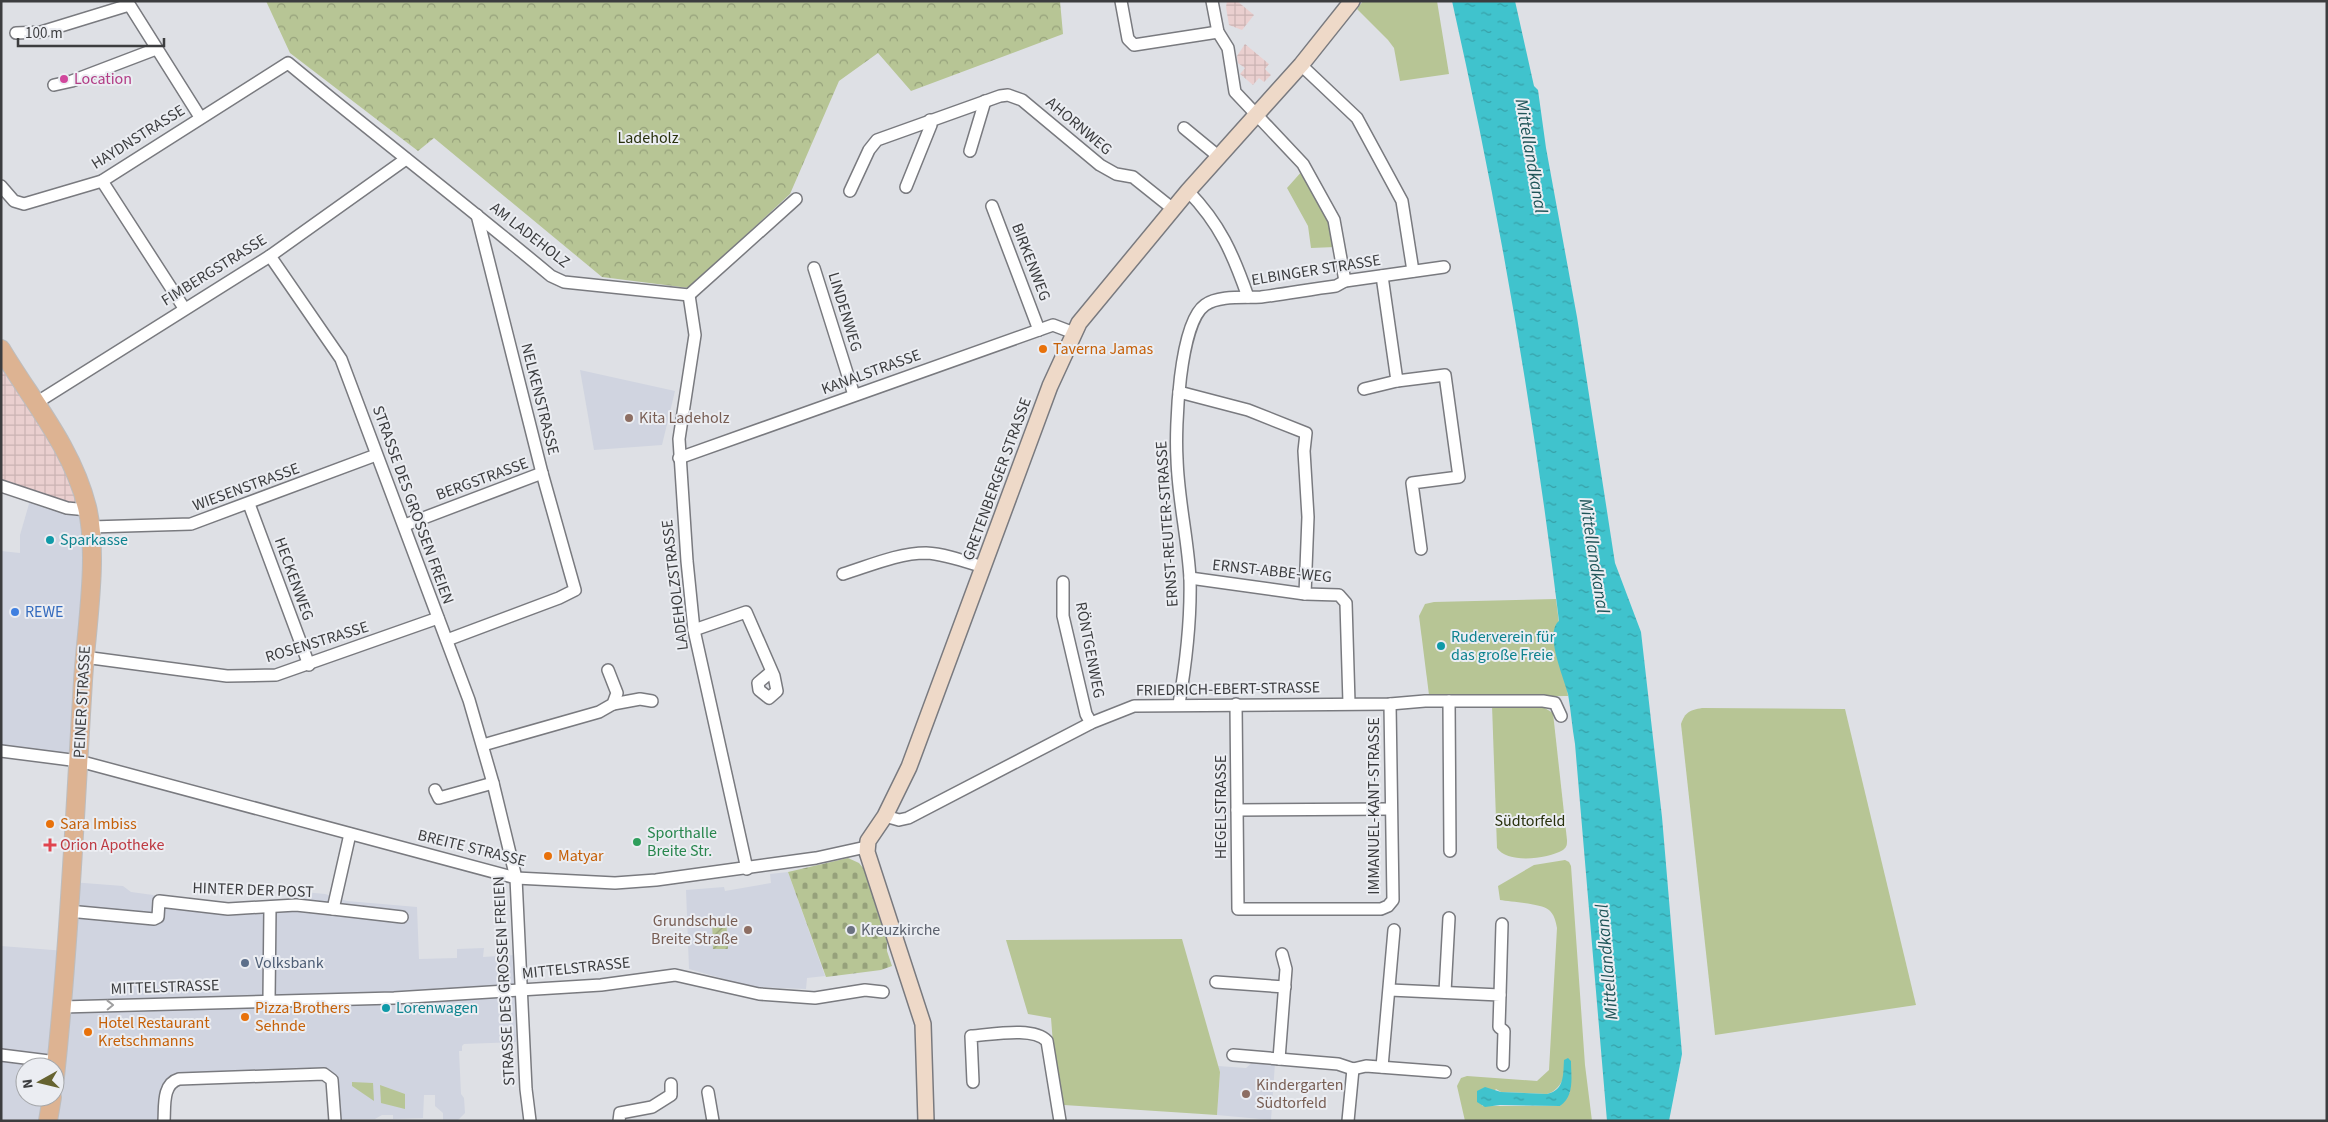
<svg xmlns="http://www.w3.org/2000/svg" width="2328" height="1122" font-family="'Source Sans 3',sans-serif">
<defs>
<pattern id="industrial-grid" width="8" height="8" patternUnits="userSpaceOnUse" patternTransform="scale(1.25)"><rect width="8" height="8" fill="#eacfcf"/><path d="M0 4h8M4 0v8" fill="none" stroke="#cab3b3"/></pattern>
<pattern id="forest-crowns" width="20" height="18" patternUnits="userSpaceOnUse" patternTransform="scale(1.25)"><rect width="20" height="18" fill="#b7c595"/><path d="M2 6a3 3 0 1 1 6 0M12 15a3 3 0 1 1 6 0" fill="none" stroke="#96a17b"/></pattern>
<pattern id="cemetery-stones" width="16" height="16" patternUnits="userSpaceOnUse" patternTransform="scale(1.25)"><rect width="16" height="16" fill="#b7c595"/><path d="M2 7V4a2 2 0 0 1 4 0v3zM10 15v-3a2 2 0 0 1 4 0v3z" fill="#96a17b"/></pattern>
<pattern id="garden-furrows" width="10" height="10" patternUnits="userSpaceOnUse" patternTransform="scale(1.25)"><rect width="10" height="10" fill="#b7c595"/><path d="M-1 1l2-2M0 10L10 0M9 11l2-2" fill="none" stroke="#96a17b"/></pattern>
<pattern id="water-ripples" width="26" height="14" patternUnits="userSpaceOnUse" patternTransform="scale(1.25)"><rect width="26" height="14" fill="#40c3cd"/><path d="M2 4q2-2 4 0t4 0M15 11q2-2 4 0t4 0" fill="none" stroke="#37a0a8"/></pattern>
</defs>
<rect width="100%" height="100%" fill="#dee0e5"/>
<g fill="#d0d4e0" fill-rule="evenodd">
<path d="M580,370L675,391L662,445L594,450Z"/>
<path d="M31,497L88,510L79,760L1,750V551L20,553V535Z"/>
<path d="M788,872L825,976L807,978L806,989L752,987L689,969L686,890L724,887L725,891L771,883L770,874Z"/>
<path d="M71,882L123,886L131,892L153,895L161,902L230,908L303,901L304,892L325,894L347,901L417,907L419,959L457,958V949L484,948L483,957L514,955L516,1042L464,1044L462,1046V1051H459L461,1094L464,1098L465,1113L458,1120L443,1121V1113L435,1106V1095H424L423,1118L393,1119V1115H382L375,1119H335L329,1076L173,1081L164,1121H1V946L66,951ZM25,1067H55V1097H25Z"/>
<path d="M1254,1061L1275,1063L1271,1120L1217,1115L1220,1072L1218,1066L1246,1068Z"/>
</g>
<g fill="url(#industrial-grid)">
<path d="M1227,1H1237L1254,15L1242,30L1229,25L1226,7Z"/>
<path d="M1245,44L1269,64L1265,69L1271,75L1264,82L1259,78L1253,85L1240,74L1245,68L1238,63L1237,56Z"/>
<path d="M1,349L88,510L1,486Z"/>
</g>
<g fill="#b7c595" fill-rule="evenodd">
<path d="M1363,1H1437L1449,74L1400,81L1394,48L1388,40L1357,9Z"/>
<path d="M1303,170L1332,222L1335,247L1311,248L1308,226L1287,188Z"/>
<path d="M1556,599L1568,696L1435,697L1429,695L1419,616L1425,604L1434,602Z"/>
<path d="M1492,705L1543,707L1553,713L1567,840C1567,844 1567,847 1563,850C1548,859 1507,864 1497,848Z"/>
<path d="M1702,708L1845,709L1916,1005L1715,1035L1681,724C1685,712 1690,710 1702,708Z"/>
<path d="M1565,860L1569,862L1571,866L1585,1065L1592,1121H1465L1457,1086L1461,1078L1467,1076L1537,1081L1549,1070L1557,928C1556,922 1554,914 1549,910C1541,903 1511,902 1500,900L1498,886L1534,865ZM1571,1061L1570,1092L1560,1106H1482L1496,1089L1501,1092L1547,1094C1562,1090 1565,1073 1571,1061Z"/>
<path d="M1182,939L1220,1072L1217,1115L1064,1105L1053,1044L1051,1018L1028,1014L1006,940Z"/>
<path d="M352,1082L373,1083L374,1101L352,1086Z"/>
<path d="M380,1085L405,1094V1109L381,1103Z"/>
</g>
<path fill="url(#forest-crowns)" d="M266,1H1060L1063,34L911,91L878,53L839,81L790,194L689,288L602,277L434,138L418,151L290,53Z"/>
<path fill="url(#cemetery-stones)" d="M848,858L859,863L864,869L887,942V951L892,966L881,970L826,977L788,872Z"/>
<path fill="url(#garden-furrows)" d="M712,918H726L728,949H713Z"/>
<g fill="url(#water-ripples)">
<path d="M1452,1H1515L1534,86L1538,90L1546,148L1577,317L1615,563L1641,632L1662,817L1682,1054L1669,1121H1607L1575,744C1572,727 1571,711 1568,694C1564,678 1544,633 1559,621C1534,414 1498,205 1452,1Z"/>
<path d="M1568,1058L1571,1061C1571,1076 1575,1096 1560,1106L1500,1105L1485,1107L1477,1102V1091L1485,1087L1501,1092L1547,1094C1565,1090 1563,1074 1564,1060Z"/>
</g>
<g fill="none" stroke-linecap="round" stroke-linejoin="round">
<g stroke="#797a7f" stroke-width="14">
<g id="street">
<path d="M127,1L200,117"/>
<path d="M1121,1L1128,39L1134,45L1218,32"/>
<path d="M1212,1L1218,32L1228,48L1235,92L1303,164L1334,220L1345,281"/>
<path d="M16,33L41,32L129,5"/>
<path d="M1301,65L1357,118L1402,201L1413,271"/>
<path d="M54,85L72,81L156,49"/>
<path d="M1184,128L1218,156"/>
<path d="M970,151L985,101"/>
<path d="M102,181L184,308"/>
<path d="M1,186L14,201L24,204L102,181L288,63C375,135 465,204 551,276L564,282L689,295L796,199"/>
<path d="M906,187L931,125L930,120"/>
<path d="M850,191L869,150L877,140L1000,96L1008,95L1022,100L1100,165L1116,174L1133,177L1173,209"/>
<path d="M1188,191C1220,224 1233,254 1248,297"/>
<path d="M992,206L1039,330"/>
<path d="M270,256L341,359L469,700L493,783L516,878L526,1089L530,1121"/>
<path d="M814,268L854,395"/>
<path d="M1382,276L1397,381L1445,375L1459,477L1412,483L1421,549"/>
<path d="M689,295L695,335L679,439L687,561L694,630L747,869"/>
<path d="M1364,389L1397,381"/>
<path d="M1179,392L1248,410L1306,433L1304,451L1308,517L1305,594"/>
<path d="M36,403L270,256L406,159"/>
<path d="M679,458L1053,325L1074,333"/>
<path d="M1,486L67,508L88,510"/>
<path d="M249,504L309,665"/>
<path d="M405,525L542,473"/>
<path d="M91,527L191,524L376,455"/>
<path d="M843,574C869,566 898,553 926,553C945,554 964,561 983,567"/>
<path d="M1190,578L1305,594L1339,595L1346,603L1349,703"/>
<path d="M1063,582V616L1086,714L1091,723"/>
<path d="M694,630L746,612L774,676L777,691L769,698L759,690L758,683L771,672"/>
<path d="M447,640L559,598L575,590L542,473L477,215"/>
<path d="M84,657L227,676L276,675L438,618"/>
<path d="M1449,701L1450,851"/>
<path d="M613,704L640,699L652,701"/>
<path d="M1179,704C1186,663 1191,621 1190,579C1188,539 1178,499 1177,459C1175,428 1179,323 1205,305C1219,295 1245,298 1261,297C1286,294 1311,289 1336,286L1345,281L1444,267"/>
<path d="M1236,704L1238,909H1381L1388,906L1393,900L1390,704"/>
<path d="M483,745L599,712L613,704L617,693L608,670"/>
<path d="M1,751L79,761L516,878L615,883L656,880L816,858L866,847"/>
<path d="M435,790L439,798L493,783"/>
<path d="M1237,810L1391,809"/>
<path d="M885,816L899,820L908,818L1091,723L1134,706L1390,704L1425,701H1543L1555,703L1561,716"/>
<path d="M333,909L402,917"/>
<path d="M68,911L154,919L158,917L159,901L228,909L296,905L333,909L350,834"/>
<path d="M1216,982L1285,987"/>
<path d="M1390,990L1500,995L1499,1027L1504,1031L1503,1065"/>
<path d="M1445,992L1449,918"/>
<path d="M1500,995L1502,924"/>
<path d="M269,1000L270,907"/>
<path d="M62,1007L394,998L601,985L675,975L759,994L815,998L865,990L883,992"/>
<path d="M1,1055L57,1062"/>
<path d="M1233,1055L1338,1064L1353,1069"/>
<path d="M1279,1059L1286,969L1282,954"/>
<path d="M1382,1067L1394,930"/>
<path d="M1353,1069L1366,1066L1445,1072"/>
<path d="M973,1082L971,1036C990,1035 1033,1026 1047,1041L1060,1121"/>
<path d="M708,1092L713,1121"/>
<path d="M164,1121C165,1106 162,1084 179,1079L324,1074L332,1080L335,1121"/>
<path d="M619,1121L620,1113L652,1107L671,1095V1084"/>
<path d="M1348,1121L1353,1069"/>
</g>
</g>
<g stroke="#797a7f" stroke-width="18">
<path id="secondary" d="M926,1121L923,1024L867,852L868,841L885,816L909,767L1050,386L1079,323L1188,191L1301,65L1352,1"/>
</g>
<g stroke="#bdbdbe" stroke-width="20">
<g id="primary">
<path d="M1,349C32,401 72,447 87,507C99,555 86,631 83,681C75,813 69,945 55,1077"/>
<path d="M48,1121L52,1097"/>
</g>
</g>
<use href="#street" stroke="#fff" stroke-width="11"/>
<use href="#secondary" stroke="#eed9c8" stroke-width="15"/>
<use href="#primary" stroke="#ddb392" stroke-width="18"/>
</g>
<defs><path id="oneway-chevron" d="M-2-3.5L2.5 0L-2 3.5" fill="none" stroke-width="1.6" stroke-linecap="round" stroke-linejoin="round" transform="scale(1.25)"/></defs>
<use stroke="#9e9e9f" href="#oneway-chevron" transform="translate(110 1005) rotate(-1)"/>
<circle fill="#d1479c" stroke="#ebedf2" stroke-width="2" cx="64" cy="79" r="5"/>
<g fill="#e8710a" stroke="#ebedf2" stroke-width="2">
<circle cx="1043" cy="349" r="5"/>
<circle cx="50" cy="824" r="5"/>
<circle cx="548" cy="856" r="5"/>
<circle cx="245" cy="1017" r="5"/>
<circle cx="88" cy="1032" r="5"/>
</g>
<g fill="#8d6e63" stroke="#ebedf2" stroke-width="2">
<circle cx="629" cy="418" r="5"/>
<circle cx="748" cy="930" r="5"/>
<circle cx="1246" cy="1094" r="5"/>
</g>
<g fill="#0f9aa8" stroke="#ebedf2" stroke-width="2">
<circle cx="50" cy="540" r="5"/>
<circle cx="1441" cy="646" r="5"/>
<circle cx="386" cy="1008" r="5"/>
</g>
<circle fill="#3f7fe0" stroke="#ebedf2" stroke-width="2" cx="15" cy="612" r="5"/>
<circle fill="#2e9e5b" stroke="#ebedf2" stroke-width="2" cx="637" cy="842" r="5"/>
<path fill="#e0444e" stroke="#ebedf2" stroke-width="2" d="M47.5 837.5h5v5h5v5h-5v5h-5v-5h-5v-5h5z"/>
<circle fill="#6b7280" stroke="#ebedf2" stroke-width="2" cx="851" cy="930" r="5"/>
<circle fill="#5c6f8a" stroke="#ebedf2" stroke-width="2" cx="245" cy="963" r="5"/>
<g text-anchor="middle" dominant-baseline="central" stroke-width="4" stroke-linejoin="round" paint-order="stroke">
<g font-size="16" fill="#b23c85" stroke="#ebedf2" text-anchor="start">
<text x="74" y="79">Location</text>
</g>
<g font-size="16" fill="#3c3d3f" stroke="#ebedf2">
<text transform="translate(1079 126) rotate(40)">AHORNWEG</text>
<text transform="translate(138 137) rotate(-32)">HAYDNSTRASSE</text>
<text transform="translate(530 235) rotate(38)">AM LADEHOLZ</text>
<text transform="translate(1031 262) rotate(69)">BIRKENWEG</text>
<text transform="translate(214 270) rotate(-32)">FIMBERGSTRASSE</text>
<text transform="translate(1316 270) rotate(-9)">ELBINGER STRASSE</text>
<text transform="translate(845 312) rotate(73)">LINDENWEG</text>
<text transform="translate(871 372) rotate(-20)">KANALSTRASSE</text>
<text transform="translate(540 399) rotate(76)">NELKENSTRASSE</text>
<text transform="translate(482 479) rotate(-20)">BERGSTRASSE</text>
<text transform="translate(997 479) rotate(-70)">GRETENBERGER STRASSE</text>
<text transform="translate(246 487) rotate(-20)">WIESENSTRASSE</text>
<text transform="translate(413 505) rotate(70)">STRASSE DES GROSSEN FREIEN</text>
<text transform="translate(1167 524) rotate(-94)">ERNST-REUTER-STRASSE</text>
<text transform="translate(1272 571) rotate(6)">ERNST-ABBE-WEG</text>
<text transform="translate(294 579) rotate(70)">HECKENWEG</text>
<text transform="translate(675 585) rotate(-97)">LADEHOLZSTRASSE</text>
<text transform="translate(317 642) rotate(-17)">ROSENSTRASSE</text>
<text transform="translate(1090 650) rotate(79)">RÖNTGENWEG</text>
<text transform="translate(1228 689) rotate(-1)">FRIEDRICH-EBERT-STRASSE</text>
<text transform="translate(82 702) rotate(-87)">PEINER STRASSE</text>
<text transform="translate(1374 806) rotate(-90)">IMMANUEL-KANT-STRASSE</text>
<text transform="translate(1221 807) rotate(-90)">HEGELSTRASSE</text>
<text transform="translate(472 848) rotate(14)">BREITE STRASSE</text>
<text transform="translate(253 890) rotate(2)">HINTER DER POST</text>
<text transform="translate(576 968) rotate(-6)">MITTELSTRASSE</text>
<text transform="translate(504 981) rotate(-93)">STRASSE DES GROSSEN FREIEN</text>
<text transform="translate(165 987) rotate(-2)">MITTELSTRASSE</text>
</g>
<g font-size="16" fill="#28300c" stroke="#ebedf2">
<text x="648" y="138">Ladeholz</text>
<text x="1530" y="821">Südtorfeld</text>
</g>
<g font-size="16" fill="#c56008" stroke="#ebedf2" text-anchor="start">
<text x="1053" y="349">Taverna Jamas</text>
<text x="60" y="824">Sara Imbiss</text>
<text x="558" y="856">Matyar</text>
<text x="255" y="1008">Pizza Brothers<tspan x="255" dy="18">Sehnde</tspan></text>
<text x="98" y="1023">Hotel Restaurant<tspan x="98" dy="18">Kretschmanns</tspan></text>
</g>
<g font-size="16" fill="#785e54" stroke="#ebedf2" text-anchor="start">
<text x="639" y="418">Kita Ladeholz</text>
<text x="738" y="921" text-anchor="end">Grundschule<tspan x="738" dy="18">Breite Straße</tspan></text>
<text x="1256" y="1085">Kindergarten<tspan x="1256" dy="18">Südtorfeld</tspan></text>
</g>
<g font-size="16" fill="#0d838f" stroke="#ebedf2" text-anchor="start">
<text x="60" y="540">Sparkasse</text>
<text x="1451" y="637">Ruderverein für<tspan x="1451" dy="18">das große Freie</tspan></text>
<text x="396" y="1008">Lorenwagen</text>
</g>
<g font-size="16" fill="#366cbe" stroke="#ebedf2" text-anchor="start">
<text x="25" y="612">REWE</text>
</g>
<g font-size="16" fill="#27864d" stroke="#ebedf2" text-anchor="start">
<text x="647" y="833">Sporthalle<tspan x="647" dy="18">Breite Str.</tspan></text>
</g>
<g font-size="16" fill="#be3a42" stroke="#ebedf2" text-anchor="start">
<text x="60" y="845">Orion Apotheke</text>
</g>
<g font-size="16" fill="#5b616d" stroke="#ebedf2" text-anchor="start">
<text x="861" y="930">Kreuzkirche</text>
</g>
<g font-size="16" fill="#4e5e75" stroke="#ebedf2" text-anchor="start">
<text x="255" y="963">Volksbank</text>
</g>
<g font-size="18" font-style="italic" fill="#1f5559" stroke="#ebedf2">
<text transform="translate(1531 156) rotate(80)">Mittellandkanal</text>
<text transform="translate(1594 556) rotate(81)">Mittellandkanal</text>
<text transform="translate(1607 962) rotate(-95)">Mittellandkanal</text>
</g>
</g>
<rect width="2328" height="1122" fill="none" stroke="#3c3d3f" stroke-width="5"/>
<g transform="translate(40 1082) rotate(262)"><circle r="24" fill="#ebedf2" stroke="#a5a7aa"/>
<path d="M0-4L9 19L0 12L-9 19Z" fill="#666330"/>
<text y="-8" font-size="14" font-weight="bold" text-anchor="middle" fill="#3c3d3f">N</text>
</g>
<path d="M18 38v8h146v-8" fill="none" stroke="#3c3d3f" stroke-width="2.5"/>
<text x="25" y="38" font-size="15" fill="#3c3d3f" stroke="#ebedf2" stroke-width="4" paint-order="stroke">100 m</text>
</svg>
